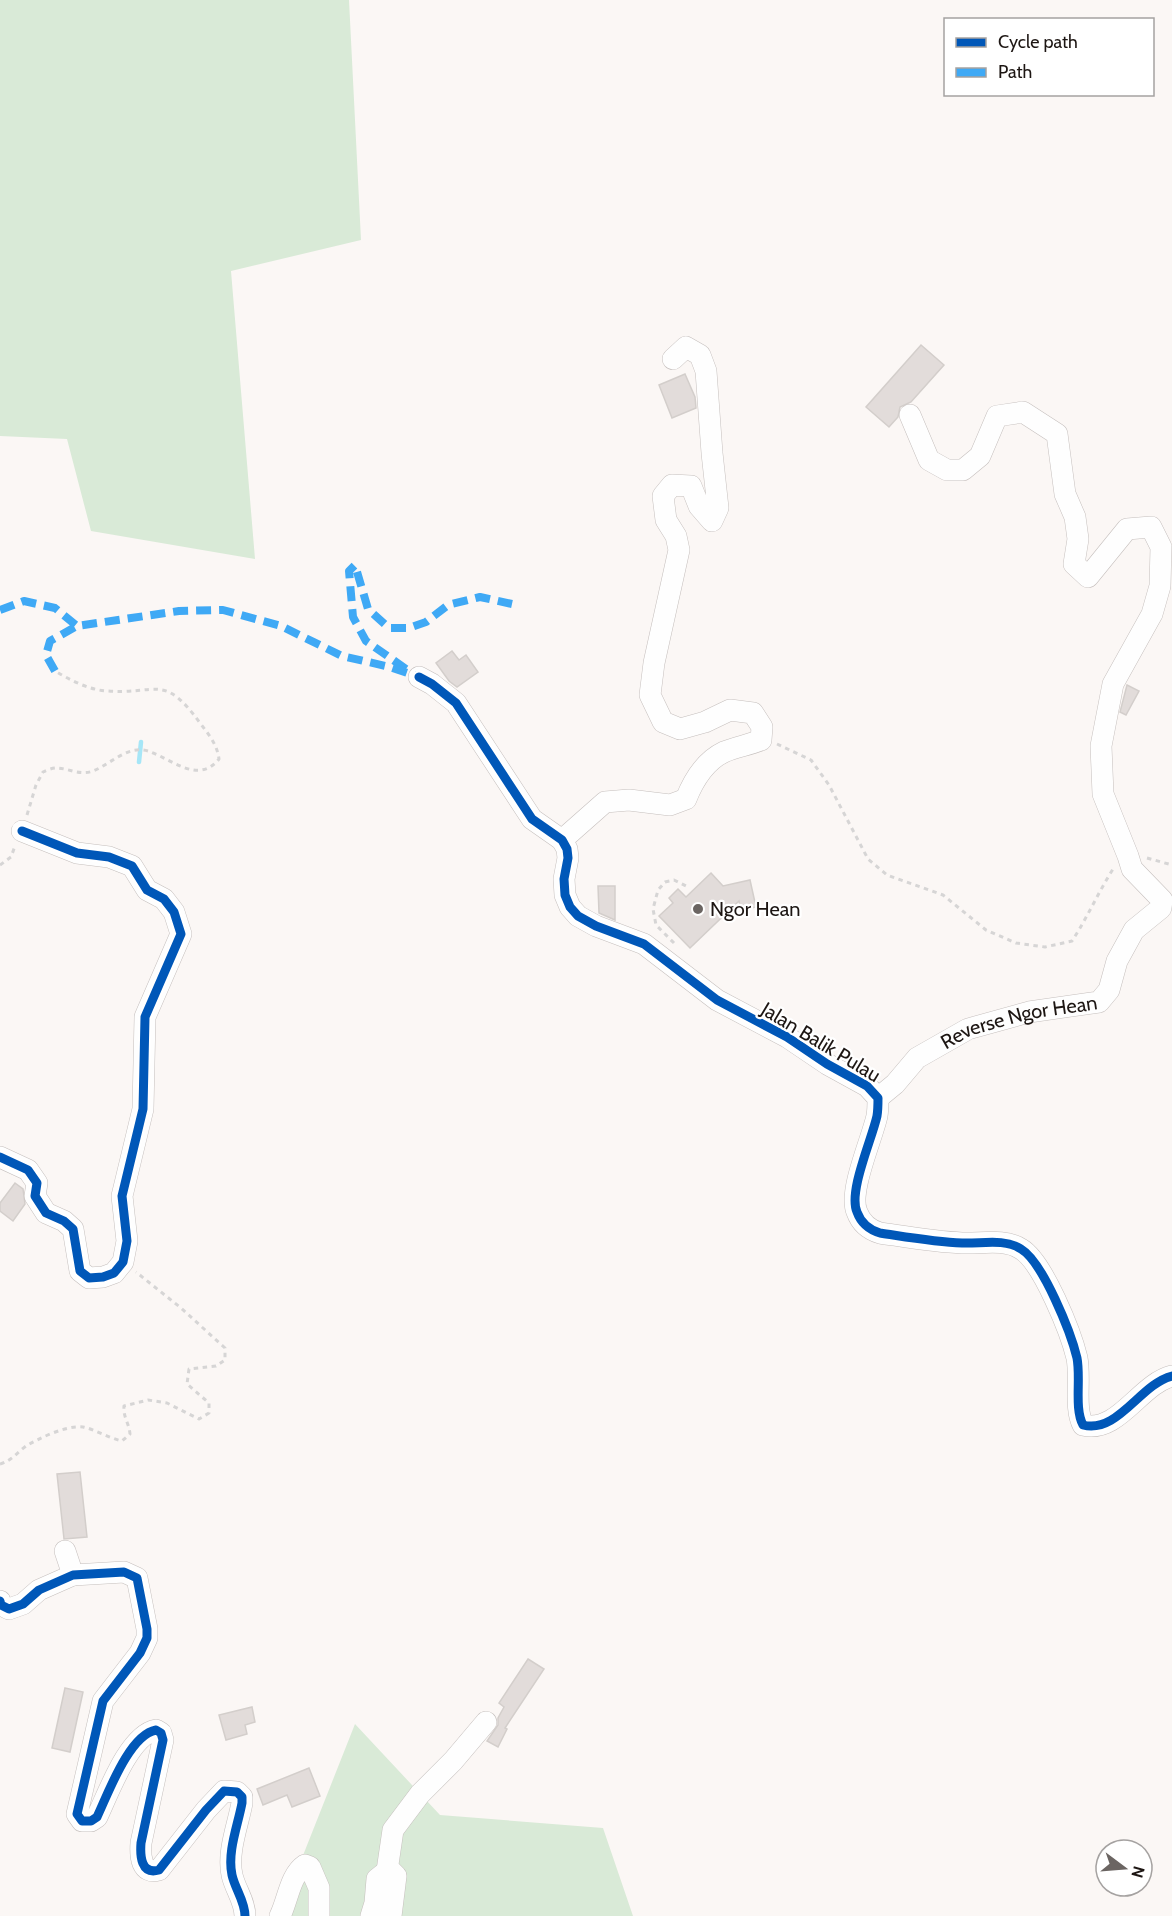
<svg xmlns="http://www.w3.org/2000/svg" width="1172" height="1916" font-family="Cabin,sans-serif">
<rect width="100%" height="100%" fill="#fbf7f5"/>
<g fill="#d9ead7">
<path d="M0,0H349L361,240L231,271L255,559L91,531L67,439L0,436Z"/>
<path d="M355,1724L440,1815L603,1828L633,1916H279Z"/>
</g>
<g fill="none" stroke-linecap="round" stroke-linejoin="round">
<path stroke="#a6e6f7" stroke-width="4.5" d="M139,762L141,742"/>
</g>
<g fill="#e2dcda" stroke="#d3cecb" stroke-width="1.5">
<path d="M921,345L944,365L911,402L900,407L898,417L889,427L866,407Z"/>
<path d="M685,374L695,397L696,408L672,418L659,385Z"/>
<path d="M452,651L459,660L466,655L478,672L457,687L449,681L436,663Z"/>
<path d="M1127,685L1139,691L1126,715L1120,712Z"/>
<path d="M711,873L723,886L750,880L756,907L741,910L739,901L690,948L659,916L673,903L669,898L678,889L686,897Z"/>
<path d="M598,886H615V920L599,913Z"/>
<path d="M15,1183L23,1189L25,1204L13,1221L0,1211V1203Z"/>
<path d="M80,1472L87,1537L64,1539L57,1474Z"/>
<path d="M528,1659L544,1669L505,1728L507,1729L498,1747L487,1741L498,1725V1718L504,1707L499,1703Z"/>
<path d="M65,1688L83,1692L70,1752L52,1748Z"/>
<path d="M252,1707L255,1722L245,1725L247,1734L226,1740L219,1715Z"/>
<path d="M309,1768L320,1796L292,1807L287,1795L263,1805L257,1789Z"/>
</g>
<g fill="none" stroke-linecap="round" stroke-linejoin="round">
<g stroke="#c5bfbd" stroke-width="22">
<g id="minor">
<path d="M419,677L432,684L456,703L532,819L562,840L567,849L568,858L564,879L565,895L570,907L578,916L596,926L644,944L717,1000L787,1037L827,1064L867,1086L878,1098C878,1104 878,1110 877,1116C872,1139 848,1192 857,1212C861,1223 870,1230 880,1233C907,1237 935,1242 962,1243C981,1244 1004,1238 1021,1249C1043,1262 1071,1333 1077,1358C1081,1379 1074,1408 1083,1425C1118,1434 1140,1384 1172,1376"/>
<path d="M562,840L605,802L629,800L670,805L686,799C694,779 705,761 724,752C736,747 749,745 761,740L762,727L753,713L730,710L705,722L680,729L663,722L650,695L654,663L679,550L676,536L666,520L663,496L672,485L691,486L699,506L712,521L718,508L712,453L706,371L700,355L686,347L673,359"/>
<path id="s1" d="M878,1098L895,1084L917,1058L968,1029L1029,1012L1099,1002L1109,990L1117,961L1134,930L1161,908L1162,900L1132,869L1128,856L1103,794L1101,746L1113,684L1152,614L1160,586L1161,547L1151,527L1127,529L1088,577L1074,564L1078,539L1075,517L1065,494L1057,434L1023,412L997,416L980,456L963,470H947L929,460L910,415"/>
<path d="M0,1157L28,1170L37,1183L35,1196L46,1213L64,1221L73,1229L80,1271L89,1278L103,1277L114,1273L123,1262L127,1241L122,1196L143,1109L145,1017L181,934L174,912L164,899L147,890L132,866L109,857L77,853L22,831"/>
<path d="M65,1551L73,1575"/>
<path d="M0,1601L1,1605L9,1609L23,1604L39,1590L73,1575L124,1572L137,1578L147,1629V1638L140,1653L103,1701L77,1814L82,1821H91L97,1817C108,1794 129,1735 156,1730L161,1733L163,1740L141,1843C140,1856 141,1875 159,1870L206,1810L224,1791L237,1792L242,1797V1803C238,1825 227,1852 232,1875C235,1889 245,1901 245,1916"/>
<path d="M387,1871L393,1830L420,1794L453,1761L486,1722"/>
<path d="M280,1916C288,1900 290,1875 305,1865L310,1867L319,1888V1916"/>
<path d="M371,1916L375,1903L377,1879L387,1871L392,1872L396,1876L391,1916"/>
</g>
</g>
<g stroke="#d6d5d5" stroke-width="3" stroke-dasharray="4.5 4.5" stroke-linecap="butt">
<path d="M777,744L811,760L829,785L868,859L887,875L943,895L986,930L1016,943L1045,947L1072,941C1087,918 1098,893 1113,869"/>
<path d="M27,815L36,785L43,772C47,770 52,768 56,768C68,768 80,776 93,771C111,764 127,745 148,751C172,759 198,785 219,759C217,744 209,735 200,723C163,672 157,695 107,691C89,690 70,680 55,671"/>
<path d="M1147,858L1172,865"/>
<path d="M0,865L11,857L15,846"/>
<path d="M674,943L656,925L653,909L658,890L665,882L674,880L688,887"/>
<path d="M0,1464C11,1461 17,1453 26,1446C40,1438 66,1425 83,1427C94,1429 109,1438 122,1441L130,1434C129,1423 123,1417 124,1406L148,1400L167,1403L199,1419L209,1413V1403L187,1384L189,1369L216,1366L225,1360V1348L181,1308L136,1272"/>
</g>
<use href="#minor" stroke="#fefefe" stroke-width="21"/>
<g stroke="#3fa9f5" stroke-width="8" stroke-dasharray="15 8" stroke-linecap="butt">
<path d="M0,610L24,601L55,608L77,626"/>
<path d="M406,669L366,641L353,617L349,571L355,565L368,609L389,628H409L426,622L448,605L480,597L512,604"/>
<path d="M55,671L46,655L50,641L77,626L179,611L223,610L281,626L342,656L390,667L419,677"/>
</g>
<g stroke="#fff" stroke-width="13">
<g id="cycleway">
<path d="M419,677L432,684L456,703L532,819L562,840L567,849L568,858L564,879L565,895L570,907L578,916L596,926L644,944L717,1000L787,1037L827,1064L867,1086L878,1098C878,1104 878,1110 877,1116C872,1139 848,1192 857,1212C861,1223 870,1230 880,1233C907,1237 935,1242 962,1243C981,1244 1004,1238 1021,1249C1043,1262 1071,1333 1077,1358C1081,1379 1074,1408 1083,1425C1118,1434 1140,1384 1172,1376"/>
<path d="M0,1157L28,1170L37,1183L35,1196L46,1213L64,1221L73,1229L80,1271L89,1278L103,1277L114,1273L123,1262L127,1241L122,1196L143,1109L145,1017L181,934L174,912L164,899L147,890L132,866L109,857L77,853L22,831"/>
<path d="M0,1601L1,1605L9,1609L23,1604L39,1590L73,1575L124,1572L137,1578L147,1629V1638L140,1653L103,1701L77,1814L82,1821H91L97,1817C108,1794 129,1735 156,1730L161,1733L163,1740L141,1843C140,1856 141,1875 159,1870L206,1810L224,1791L237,1792L242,1797V1803C238,1825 227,1852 232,1875C235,1889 245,1901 245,1916"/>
</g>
</g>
<use href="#cycleway" stroke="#0057b8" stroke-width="9"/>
</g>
<circle fill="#6b6562" stroke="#fff" stroke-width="2" cx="698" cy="909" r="6"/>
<g text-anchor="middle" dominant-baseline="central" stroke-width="4.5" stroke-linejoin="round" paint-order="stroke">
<g font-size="20" fill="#1d1613" stroke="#fff" text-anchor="start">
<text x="710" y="909">Ngor Hean</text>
</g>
<g font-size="20" fill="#1d1613" stroke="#fff">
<text stroke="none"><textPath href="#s1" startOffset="166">Reverse Ngor Hean</textPath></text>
<text transform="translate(821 1042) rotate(31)">Jalan Balik Pulau</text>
</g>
</g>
<rect x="944" y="18" width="210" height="78" fill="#ffffff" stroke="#a5a2a1" stroke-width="1.5"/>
<rect x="956" y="38" width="30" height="9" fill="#0057b8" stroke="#a5a2a1" stroke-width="1.5"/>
<text x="998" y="48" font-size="18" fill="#1d1613">Cycle path</text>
<rect x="956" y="68" width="30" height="9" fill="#3fa9f5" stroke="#a5a2a1" stroke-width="1.5"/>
<text x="998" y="78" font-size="18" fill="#1d1613">Path</text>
<g transform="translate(1124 1868) rotate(106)"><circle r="28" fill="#ffffff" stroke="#a5a2a1" stroke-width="1.5"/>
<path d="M0-4.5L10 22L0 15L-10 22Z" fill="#6b6562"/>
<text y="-9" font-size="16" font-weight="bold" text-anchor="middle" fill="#1d1613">N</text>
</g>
</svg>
